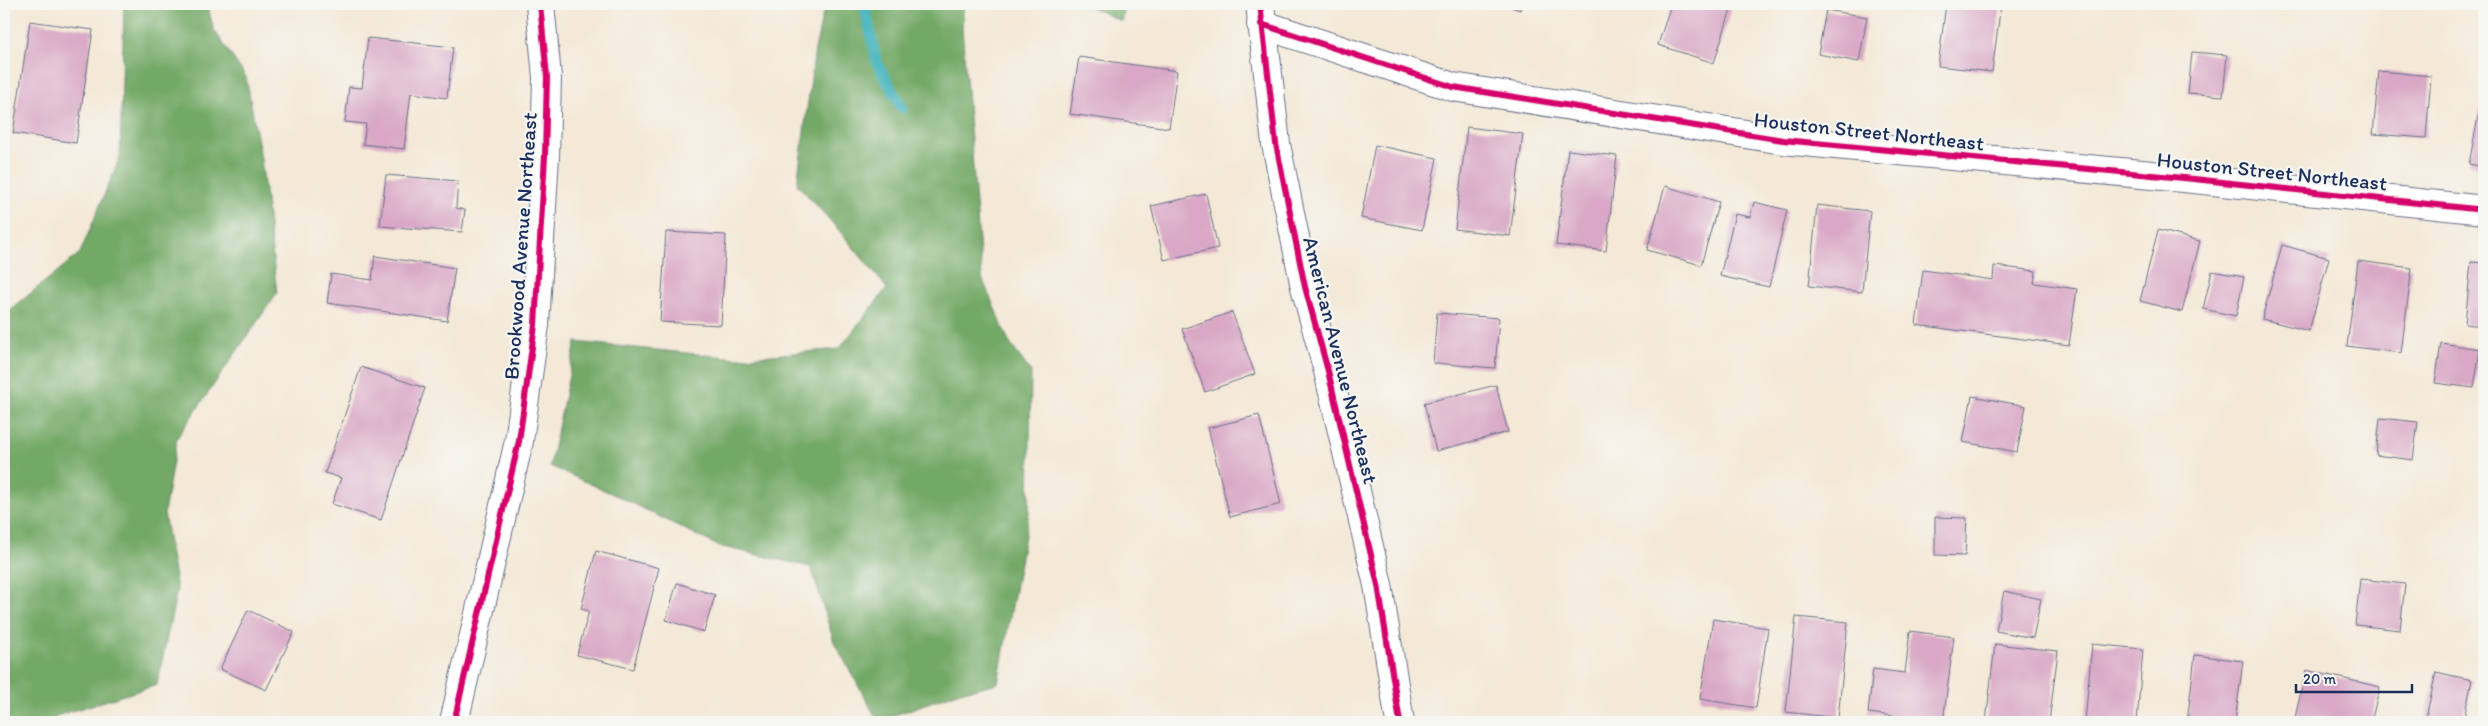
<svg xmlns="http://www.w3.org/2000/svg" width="2488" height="726" font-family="Itim,sans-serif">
<rect width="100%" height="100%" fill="#f6f6f2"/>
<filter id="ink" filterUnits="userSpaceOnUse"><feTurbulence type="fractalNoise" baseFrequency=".02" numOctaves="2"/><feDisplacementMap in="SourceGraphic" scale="10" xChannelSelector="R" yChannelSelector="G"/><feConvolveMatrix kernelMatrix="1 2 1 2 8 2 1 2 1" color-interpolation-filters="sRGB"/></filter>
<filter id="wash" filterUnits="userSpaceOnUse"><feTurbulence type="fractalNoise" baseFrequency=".0096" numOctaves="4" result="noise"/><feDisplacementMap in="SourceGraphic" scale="20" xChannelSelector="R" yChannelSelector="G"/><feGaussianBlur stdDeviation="1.12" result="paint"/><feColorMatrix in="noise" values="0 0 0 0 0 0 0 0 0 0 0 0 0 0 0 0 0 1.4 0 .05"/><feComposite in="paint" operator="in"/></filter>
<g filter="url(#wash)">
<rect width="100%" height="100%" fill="#f4e8d6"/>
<g fill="#73a966" stroke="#476c62">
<path d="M124,4H207L214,30L246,77L261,158L277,293L177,438L164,513L177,590L157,685L56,716L54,722H4V315L80,253L120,157Z"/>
<path d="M825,4H964L962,28L982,278L1009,342L1031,372L1029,513L998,683L956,693L878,721L834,642L811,567L718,546L622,498L550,466L576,342L737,358L839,349L887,288L837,228L797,184L815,49Z"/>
<path d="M1084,4H1126L1121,21Z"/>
</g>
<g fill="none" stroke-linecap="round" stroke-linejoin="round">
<path stroke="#44b4bc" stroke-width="11" d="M864,4L877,63L902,108"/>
</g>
<g id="blocks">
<g fill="#d9a8c6">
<path d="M1502,4H1522L1520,10Z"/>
<path d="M1671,4L1732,6L1714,63L1658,45Z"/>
<path d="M1946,4H2001L1992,72L1938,66Z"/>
<path d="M1826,10L1867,17L1859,62L1818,54Z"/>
<path d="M30,21L93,30L76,143L13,133Z"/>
<path d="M368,38L453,47L447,98L411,93L404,149L363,144L366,124L345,122L349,87L362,88Z"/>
<path d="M2192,52L2227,55L2223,96L2188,93Z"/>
<path d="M1079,57L1177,71L1169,128L1070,114Z"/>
<path d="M2379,71L2431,76L2426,138L2373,134Z"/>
<path d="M2483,91H2484V167L2469,164Z"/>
<path d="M1467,127L1523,134L1510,236L1455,229Z"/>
<path d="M1375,145L1437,158L1422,230L1361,218Z"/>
<path d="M1568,150L1617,156L1606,251L1556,245Z"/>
<path d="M386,175L458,181L456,208L465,210L462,232L380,226Z"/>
<path d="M1665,186L1719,202L1701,265L1647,250Z"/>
<path d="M1206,194L1218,248L1164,260L1151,206Z"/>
<path d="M1754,202L1787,210L1769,287L1720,276L1735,214L1750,217Z"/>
<path d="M1817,205L1870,211L1862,292L1809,286Z"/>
<path d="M2158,230L2200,241L2182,312L2140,301Z"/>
<path d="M666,232L726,235L721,325L660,322Z"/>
<path d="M2282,245L2329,258L2309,331L2262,319Z"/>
<path d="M375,256L455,268L447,321L327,303L331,274L372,280Z"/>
<path d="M2358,261L2412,268L2401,353L2347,346Z"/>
<path d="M2471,262L2484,263V326L2465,324Z"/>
<path d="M1994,266L2036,271L2034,283L2077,289L2069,345L1916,325L1923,270L1993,280Z"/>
<path d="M2212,271L2244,277L2236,316L2203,309Z"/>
<path d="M1232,312L1255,374L1205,392L1182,329Z"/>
<path d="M1437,313L1499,318L1495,368L1433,363Z"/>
<path d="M2441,343L2480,349L2474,388L2435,383Z"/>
<path d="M361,367L425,388L381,520L332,504L341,478L325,473Z"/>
<path d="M1496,385L1508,432L1436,451L1424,403Z"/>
<path d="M1972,396L2026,406L2017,452L1963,442Z"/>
<path d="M1259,415L1281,504L1230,517L1208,428Z"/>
<path d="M2380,418L2418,422L2413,460L2376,455Z"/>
<path d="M1935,517L1967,518L1965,556L1935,555Z"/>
<path d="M596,551L659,568L633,669L577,655L589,611L581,609Z"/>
<path d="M2360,579L2405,584L2400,630L2355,625Z"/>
<path d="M677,583L715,595L704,632L666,620Z"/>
<path d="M2004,591L2041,599L2033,638L1996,631Z"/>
<path d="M248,610L294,632L266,690L220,669Z"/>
<path d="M1796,617L1848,622L1838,718L1786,712Z"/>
<path d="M1713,619L1768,628L1756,708L1700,699Z"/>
<path d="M1910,631L1954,637L1943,722L1868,713L1873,669L1905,673Z"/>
<path d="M1995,644L2058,651L2049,722H1986Z"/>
<path d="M2092,644L2143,649L2137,722H2085Z"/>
<path d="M2195,655L2243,661L2235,722H2187Z"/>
<path d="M2306,670L2380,687L2371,722H2294Z"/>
<path d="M2436,672L2472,680L2464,718L2481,722H2425Z"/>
</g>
</g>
</g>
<g filter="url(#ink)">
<use href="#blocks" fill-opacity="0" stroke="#677088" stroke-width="1"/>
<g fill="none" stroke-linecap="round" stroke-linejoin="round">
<g stroke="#677088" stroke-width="30">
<g id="street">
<path d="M1260,4L1276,144L1305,287L1328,371L1378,585L1400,722"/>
<path d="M1261,24L1453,87L1783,140L2194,179L2484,210"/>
<path d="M454,722L519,441L535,325L545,156L547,77L540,4"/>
</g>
</g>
<use href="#street" stroke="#fff" stroke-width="28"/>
<g stroke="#f6f6f2" stroke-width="9">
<g id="cycleway">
<path d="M1260,4L1276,144L1305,287L1328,371L1378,585L1400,722"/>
<path d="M1261,24L1453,87L1783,140L2194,179L2484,210"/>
<path d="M454,722L519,441L535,325L545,156L547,77L540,4"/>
</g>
</g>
<use href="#cycleway" stroke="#d6006c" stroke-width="6"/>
</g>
</g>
<g text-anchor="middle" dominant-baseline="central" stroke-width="4.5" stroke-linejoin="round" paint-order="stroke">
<g font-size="21" fill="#1b2f5e" stroke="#f6f6f2">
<text transform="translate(1869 131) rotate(6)">Houston Street Northeast</text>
<text transform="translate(2272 171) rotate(6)">Houston Street Northeast</text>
<text transform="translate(520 246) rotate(-86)">Brookwood Avenue Northeast</text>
<text transform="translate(1341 360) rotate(76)">American Avenue Northeast</text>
</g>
</g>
<rect width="2488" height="726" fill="none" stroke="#f6f6f2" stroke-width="20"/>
<path d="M2296 684v8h116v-8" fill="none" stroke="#1b2f5e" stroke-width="2.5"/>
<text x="2303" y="684" font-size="15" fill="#1b2f5e" stroke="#f6f6f2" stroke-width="4" paint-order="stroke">20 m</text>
</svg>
